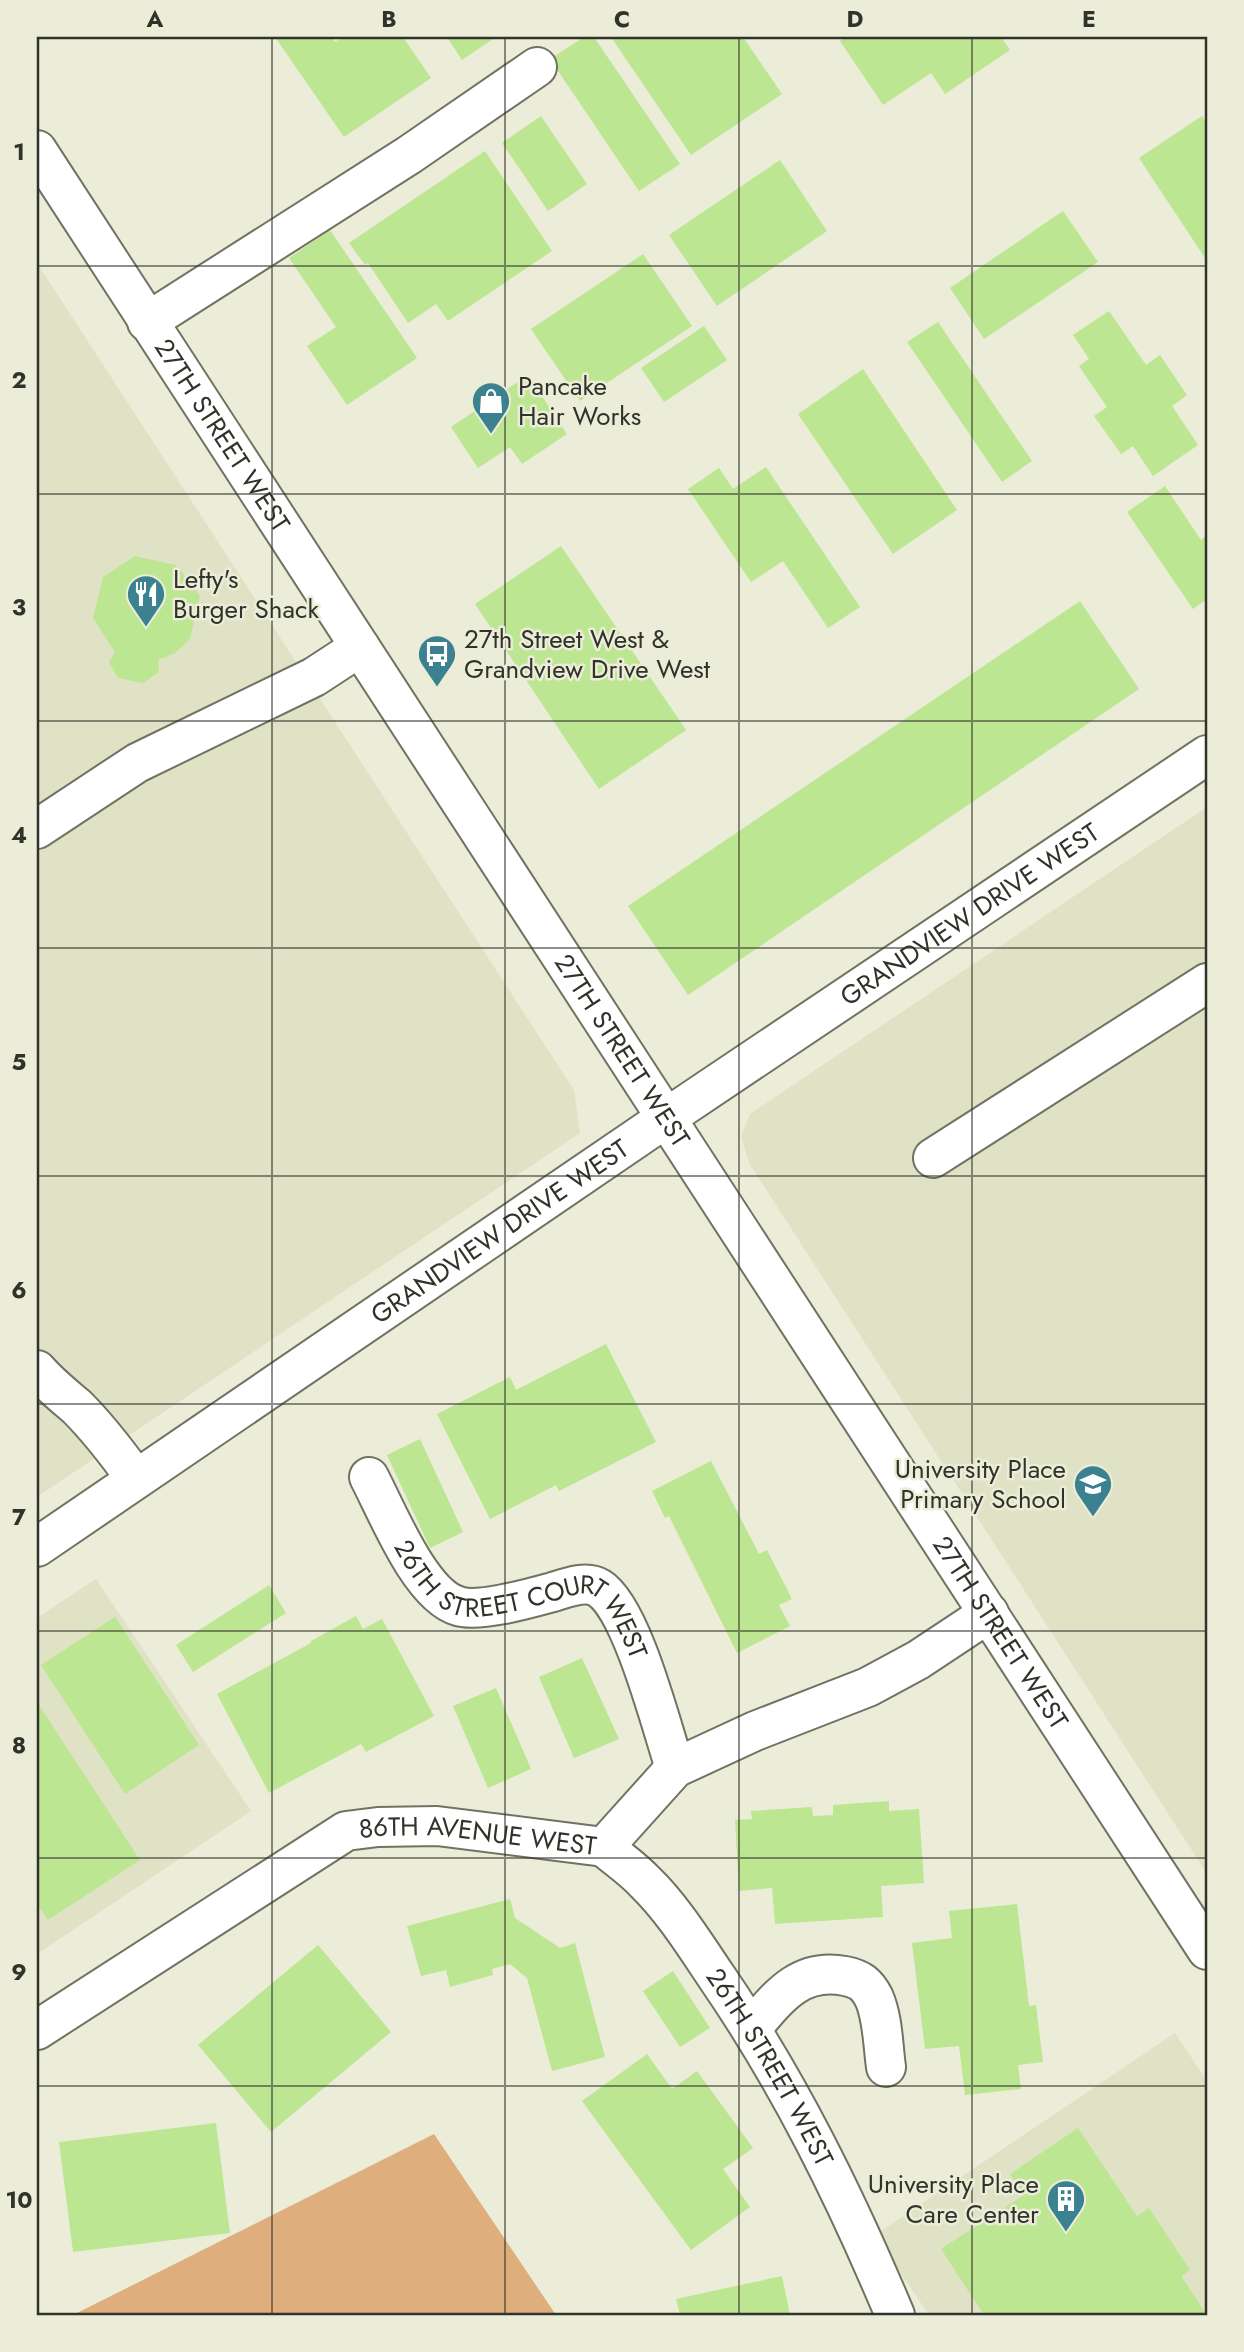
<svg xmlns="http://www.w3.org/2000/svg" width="1244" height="2352" font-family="Jost,sans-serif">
<rect width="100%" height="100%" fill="#ebedd8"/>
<g fill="#e0e2c6">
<path d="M37,263L574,1090L580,1133L37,1497Z"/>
<path d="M1207,807V1874L749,1163L741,1136L750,1114Z"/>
<path d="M96,1579L251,1811L37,1954V1618Z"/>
<path d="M1175,2033L1207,2081V2315H929L875,2235Z"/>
</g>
<path fill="#deaf7c" d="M434,2134L556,2315H73Z"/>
<g fill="#bce691">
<path d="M275,37H332L335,42L343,37H403L431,78L344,137Z"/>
<path d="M447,37H496L462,60Z"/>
<path d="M584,37H594L680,164L639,191L550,59Z"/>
<path d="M611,37H743L782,94L691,155Z"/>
<path d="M845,37H911L913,40L917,37H1001L1010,50L945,94L931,73L883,105L840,41Z"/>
<path d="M541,116L587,184L548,211L502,143Z"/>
<path d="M1202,116L1207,123V261L1139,158Z"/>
<path d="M485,151L552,251L448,321L436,304L408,323L368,263L365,265L349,243Z"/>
<path d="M780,160L827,231L717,306L669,235Z"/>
<path d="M1063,211L1098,262L984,339L950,288Z"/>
<path d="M330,230L417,358L347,405L307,346L336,327L289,258Z"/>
<path d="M643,254L692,326L580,401L531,329Z"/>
<path d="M1109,311L1146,365L1160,355L1187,395L1172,406L1198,445L1153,476L1133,446L1121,454L1094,416L1107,407L1079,366L1089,359L1073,335Z"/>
<path d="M938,322L1032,461L1002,482L907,342Z"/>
<path d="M704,326L727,360L664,402L641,368Z"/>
<path d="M863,369L957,510L893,554L798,414Z"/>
<path d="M528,375L567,434L522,464L510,447L478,468L451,427Z"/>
<path d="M766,467L860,607L828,628L783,561L751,582L688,489L719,468L733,489Z"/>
<path d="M1165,486L1201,540L1207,535V599L1193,609L1127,512Z"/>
<path d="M561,546L686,730L599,789L475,604Z"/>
<path d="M135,556L176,565L200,596L190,639L175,653L158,660L159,672L143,683L118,678L109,662L115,652L93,618L103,577Z"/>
<path d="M1080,601L1139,689L688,995L628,906Z"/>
<path d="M606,1344L656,1442L559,1491L556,1485L490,1519L437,1414L510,1377L516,1390Z"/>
<path d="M420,1439L463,1532L430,1548L387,1455Z"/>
<path d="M711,1461L759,1554L767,1550L792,1599L779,1605L790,1626L737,1653L669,1516L665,1518L652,1491Z"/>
<path d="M269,1585L286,1613L193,1672L176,1645Z"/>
<path d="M356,1616L363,1629L382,1619L434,1716L366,1752L361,1744L269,1793L217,1694L311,1643V1641Z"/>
<path d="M115,1617L199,1745L125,1794L41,1665Z"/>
<path d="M582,1658L619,1739L574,1758L539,1677Z"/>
<path d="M496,1688L531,1769L488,1788L453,1706Z"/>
<path d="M37,1702L140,1860L48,1920L37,1904Z"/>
<path d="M889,1801V1811L919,1809L924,1883L881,1886L883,1917L775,1924L772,1888L739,1891L735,1820L752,1819L751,1811L812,1807L813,1816L833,1815V1805Z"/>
<path d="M510,1899L515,1918L560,1948L575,1943L605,2057L552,2071L527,1978L510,1964L492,1969L493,1975L450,1987L446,1970L421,1976L407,1926Z"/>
<path d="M1017,1904L1029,2006L1036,2005L1043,2062L1018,2065L1021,2089L965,2095L959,2046L925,2049L912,1943L952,1938L949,1911Z"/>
<path d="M318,1945L391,2032L271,2132L198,2045Z"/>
<path d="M673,1971L710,2028L680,2047L643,1991Z"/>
<path d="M647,2054L672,2089L697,2071L753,2148L723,2169L750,2207L691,2250L582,2101Z"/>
<path d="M216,2123L230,2233L73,2252L59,2142Z"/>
<path d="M1078,2128L1137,2216L1149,2208L1190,2270L1181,2276L1207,2315H984L941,2249L1024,2195L1010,2174Z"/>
<path d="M782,2276L790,2315H680L676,2299Z"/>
</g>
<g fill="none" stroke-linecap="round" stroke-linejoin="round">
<g stroke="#717261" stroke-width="42">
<g id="minor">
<path id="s1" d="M37,150L1207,1950"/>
<path d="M147,322L409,155L537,67"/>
<path d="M37,829L137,763L314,677L360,647"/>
<path d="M933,1158L1207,983"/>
<path d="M37,1370C49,1384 63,1395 77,1407C99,1429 118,1454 136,1479"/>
<path id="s2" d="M369,1477C387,1511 420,1595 458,1606C479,1613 531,1598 553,1592C566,1588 586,1580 599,1588C632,1608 662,1729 675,1768"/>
<path id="s3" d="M37,1547L666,1118L1207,755"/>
<path id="s4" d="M604,1847C618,1859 633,1869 645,1882C672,1908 695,1945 716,1976C789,2082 845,2196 895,2315"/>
<path d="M604,1847L675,1768L755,1731L868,1687L918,1660L989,1613"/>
<path d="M752,2028C778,1997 800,1967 845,1976C860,1979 867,1984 874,1998C883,2018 883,2046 886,2067"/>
<path id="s5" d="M37,2030L346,1831L378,1827L437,1826L604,1847"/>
</g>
</g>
<use href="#minor" stroke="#fff" stroke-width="38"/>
</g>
<path fill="none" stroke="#31322a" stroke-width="2" stroke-opacity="0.55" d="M272,37V2315M505,37V2315M739,37V2315M972,37V2315M37,266H1207M37,494H1207M37,721H1207M37,948H1207M37,1176H1207M37,1404H1207M37,1631H1207M37,1858H1207M37,2086H1207"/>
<defs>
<g id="shop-pin" transform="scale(2.0125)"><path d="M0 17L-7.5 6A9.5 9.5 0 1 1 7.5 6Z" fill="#3c818f" stroke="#ebedd8"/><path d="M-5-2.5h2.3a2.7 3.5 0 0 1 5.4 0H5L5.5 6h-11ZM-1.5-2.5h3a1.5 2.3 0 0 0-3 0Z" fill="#fff"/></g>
<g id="restaurant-pin" transform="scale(2.0125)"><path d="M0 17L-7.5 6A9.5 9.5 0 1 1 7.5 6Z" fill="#3c818f" stroke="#ebedd8"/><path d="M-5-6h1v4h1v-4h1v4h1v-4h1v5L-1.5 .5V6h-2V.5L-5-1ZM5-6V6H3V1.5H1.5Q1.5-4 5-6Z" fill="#fff"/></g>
<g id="bus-pin" transform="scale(2.0125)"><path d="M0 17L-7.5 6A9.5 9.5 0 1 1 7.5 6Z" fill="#3c818f" stroke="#ebedd8"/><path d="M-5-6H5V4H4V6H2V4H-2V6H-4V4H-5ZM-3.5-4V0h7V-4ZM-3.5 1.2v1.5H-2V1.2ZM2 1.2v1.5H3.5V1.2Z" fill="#fff"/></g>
<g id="school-pin" transform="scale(2.0125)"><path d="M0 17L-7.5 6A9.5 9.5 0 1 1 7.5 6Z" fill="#3c818f" stroke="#ebedd8"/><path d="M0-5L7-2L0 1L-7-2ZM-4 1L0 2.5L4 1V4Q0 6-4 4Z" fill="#fff"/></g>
<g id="building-pin" transform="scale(2.0125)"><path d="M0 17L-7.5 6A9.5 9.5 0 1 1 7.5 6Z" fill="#3c818f" stroke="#ebedd8"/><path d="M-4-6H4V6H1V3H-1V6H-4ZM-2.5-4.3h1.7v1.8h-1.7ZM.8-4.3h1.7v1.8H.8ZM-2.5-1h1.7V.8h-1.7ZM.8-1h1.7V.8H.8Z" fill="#fff"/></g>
</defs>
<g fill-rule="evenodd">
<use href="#shop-pin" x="491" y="401"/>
<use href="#restaurant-pin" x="146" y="594"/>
<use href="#bus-pin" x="437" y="654"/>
<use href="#school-pin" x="1093" y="1484"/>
<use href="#building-pin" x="1066" y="2199"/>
</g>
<g text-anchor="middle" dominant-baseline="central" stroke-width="5" stroke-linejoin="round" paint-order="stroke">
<g font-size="26" fill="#31322a" stroke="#ebedd8" text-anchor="start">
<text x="518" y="386">Pancake<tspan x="518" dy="30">Hair Works</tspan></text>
<text x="173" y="579">Lefty's<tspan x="173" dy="30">Burger Shack</tspan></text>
<text x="464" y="639">27th Street West &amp;<tspan x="464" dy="30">Grandview Drive West</tspan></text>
<text x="1066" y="1469" text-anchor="end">University Place<tspan x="1066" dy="30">Primary School</tspan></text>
<text x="1039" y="2184" text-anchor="end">University Place<tspan x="1039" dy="30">Care Center</tspan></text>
</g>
<g font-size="26" fill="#31322a" stroke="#ebedd8">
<text stroke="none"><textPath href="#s1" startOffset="340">27TH STREET WEST</textPath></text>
<text stroke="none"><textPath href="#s3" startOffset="1127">GRANDVIEW DRIVE WEST</textPath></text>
<text stroke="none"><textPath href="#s1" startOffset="1074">27TH STREET WEST</textPath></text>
<text stroke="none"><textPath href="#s3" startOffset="560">GRANDVIEW DRIVE WEST</textPath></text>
<text stroke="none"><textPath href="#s2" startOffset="229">26TH STREET COURT WEST</textPath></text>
<text stroke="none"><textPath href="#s1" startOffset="1768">27TH STREET WEST</textPath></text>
<text stroke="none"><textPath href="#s5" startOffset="500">86TH AVENUE WEST</textPath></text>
<text stroke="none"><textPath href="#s4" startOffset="278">26TH STREET WEST</textPath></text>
</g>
</g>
<rect width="1244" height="2352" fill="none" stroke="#ebedd8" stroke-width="77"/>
<rect x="38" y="38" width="1168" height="2276" fill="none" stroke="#31322a" stroke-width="2.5"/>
<g font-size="23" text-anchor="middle" font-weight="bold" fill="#31322a">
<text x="155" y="27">A</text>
<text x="389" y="27">B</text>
<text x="622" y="27">C</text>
<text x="855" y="27">D</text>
<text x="1089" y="27">E</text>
<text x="19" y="160">1</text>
<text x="19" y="388">2</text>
<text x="19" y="615">3</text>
<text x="19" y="843">4</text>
<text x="19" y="1070">5</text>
<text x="19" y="1298">6</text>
<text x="19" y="1525">7</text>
<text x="19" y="1753">8</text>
<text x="19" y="1980">9</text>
<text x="19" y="2208">10</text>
</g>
</svg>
